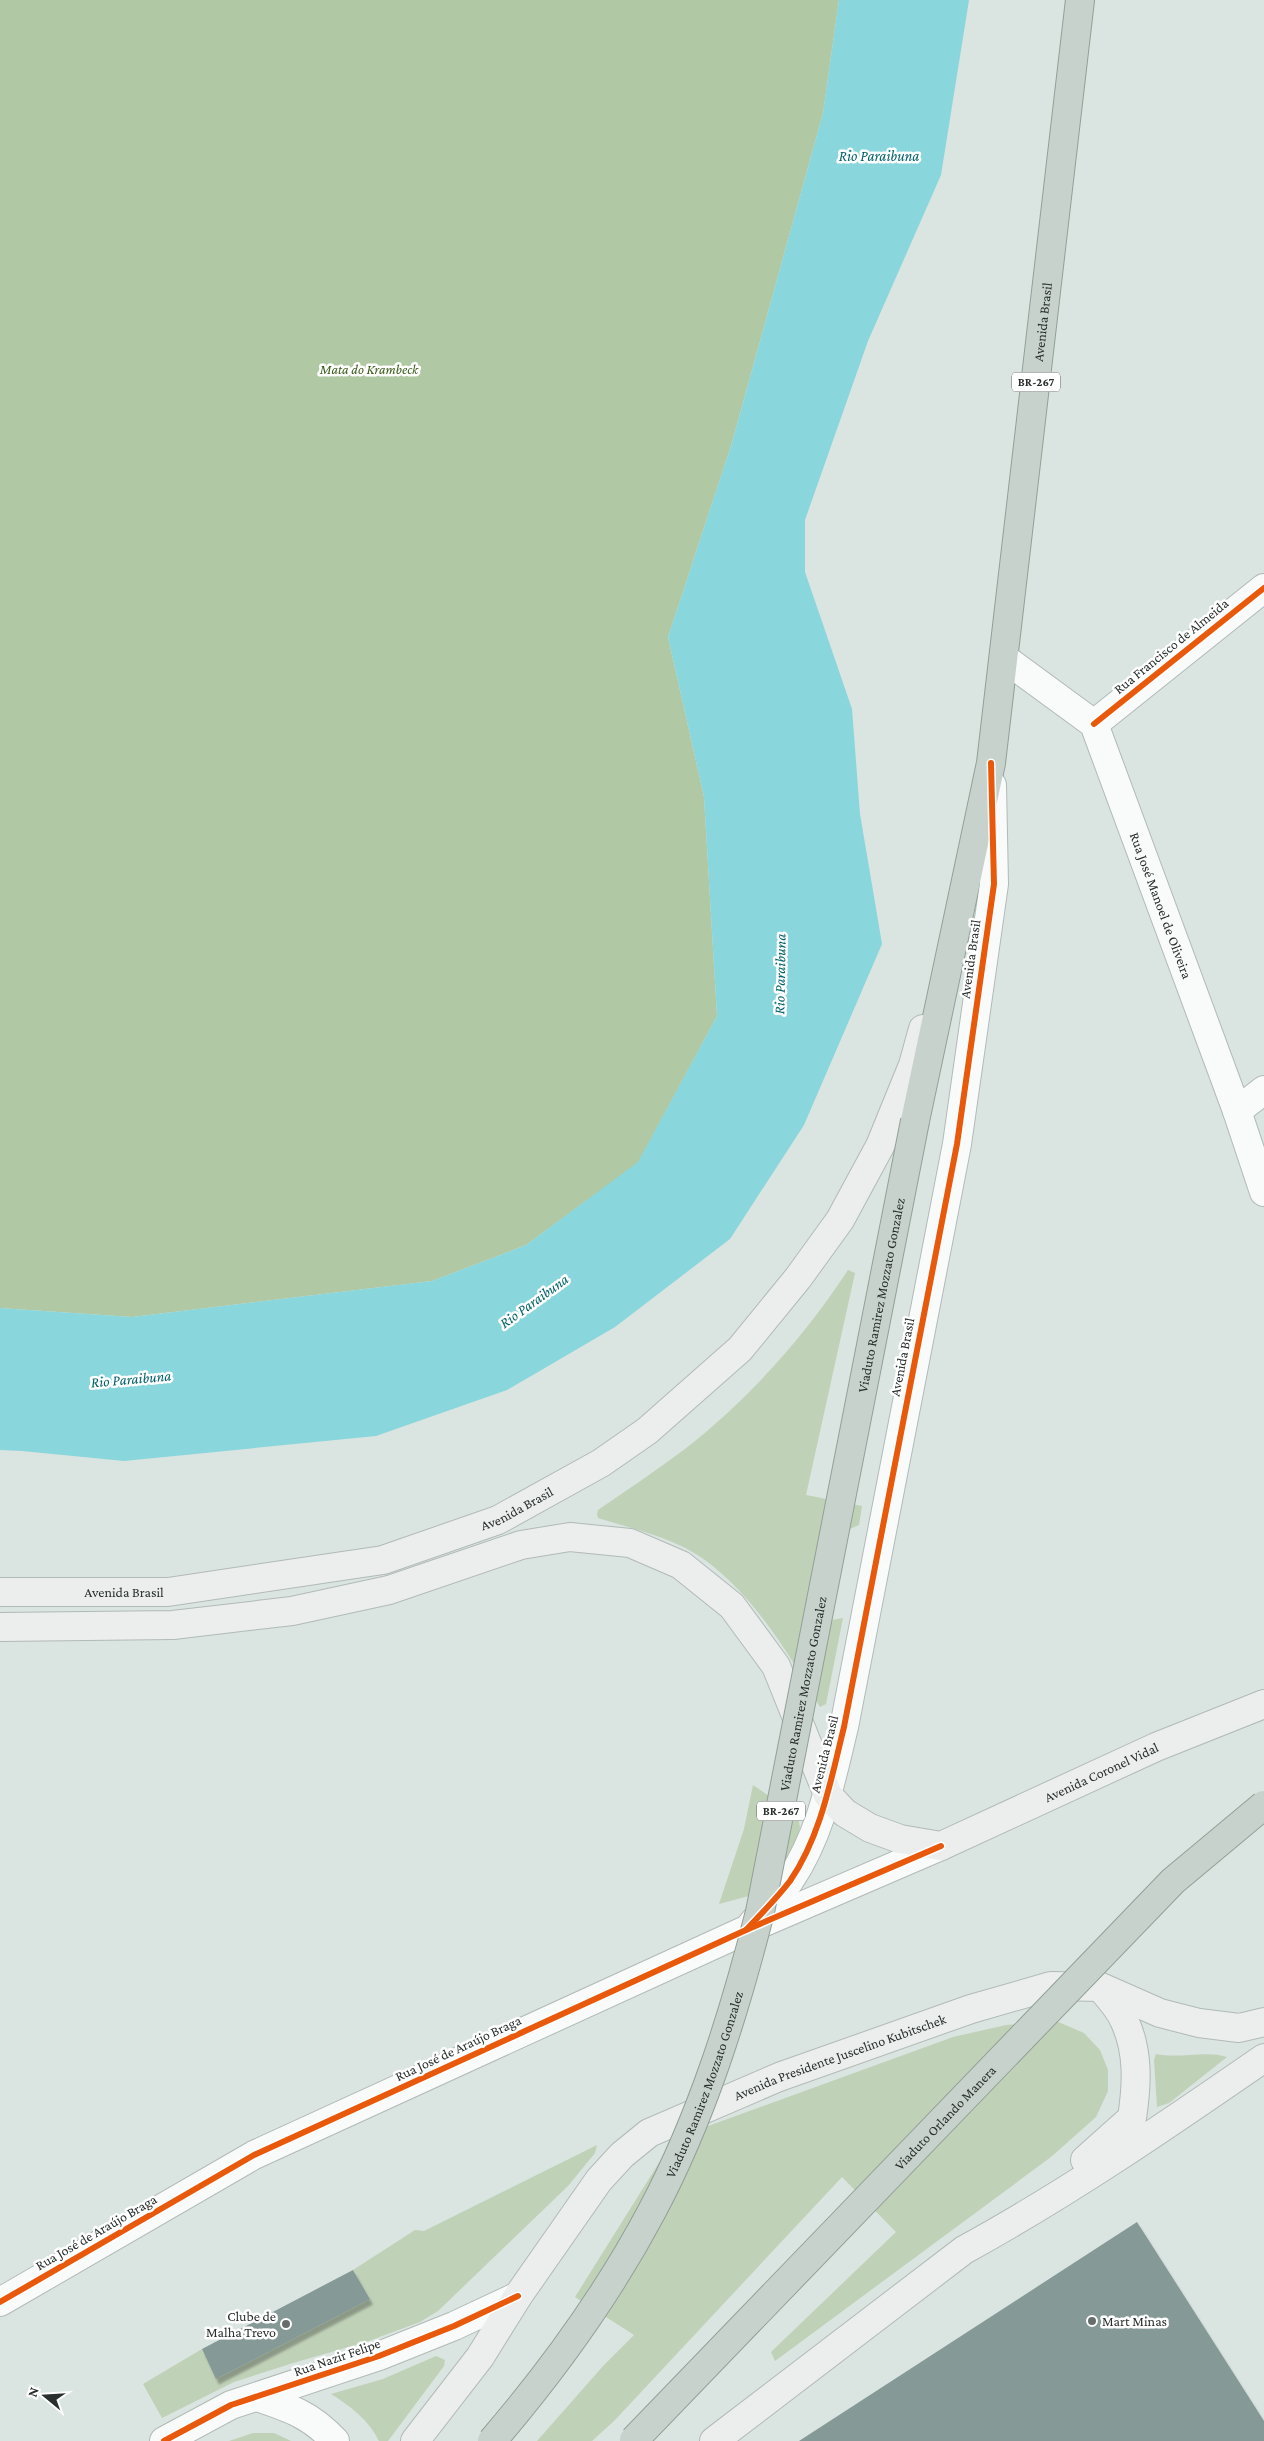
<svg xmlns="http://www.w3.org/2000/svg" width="1264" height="2441" font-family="'Crimson Pro',serif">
<defs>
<filter id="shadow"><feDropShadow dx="3" dy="5.5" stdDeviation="1" flood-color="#0004"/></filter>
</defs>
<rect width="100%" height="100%" fill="#dae4e0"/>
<g fill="#bfd1b7">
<path d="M848,1270L855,1273L806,1495L862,1506L859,1525L827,1539L810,1624L843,1618L826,1704L820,1707C788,1653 756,1598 705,1560C675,1538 633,1529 598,1518L597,1514L598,1510C627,1490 657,1470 685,1449C749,1399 804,1337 848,1270Z"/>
<path d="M753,1785L798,1816L800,1828L789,1865L756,1894L719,1904L744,1829Z"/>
<path d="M1056,2021L1084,2033L1100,2050L1108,2070V2091L1096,2117L1051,2157L775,2361L771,2352L896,2232L842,2177L614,2421L592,2441H537L604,2365L634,2335L575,2297L662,2158L708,2126L953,2037L1006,2025Z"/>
<path d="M1156,2054C1179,2059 1206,2050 1227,2057L1169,2103L1157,2107L1154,2060Z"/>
<path d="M597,2145L595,2153L568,2186L438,2311L420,2322L366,2342L293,2363L234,2382L162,2418L143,2384L202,2349L216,2378L370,2298L353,2270L415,2230L424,2231Z"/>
<path d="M436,2356L445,2360L444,2366L388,2441H379C369,2420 350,2406 331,2394L383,2379Z"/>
<path d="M253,2433H274L291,2441H229Z"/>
</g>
<path fill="#b0c8a3" d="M0,0H839L823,113L731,446L668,637L704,797L717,1016L638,1163L526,1245L432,1281L132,1317L0,1308Z"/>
<path fill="#8ad6dd" d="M839,0H969L941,175L868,341L805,520V572L852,709L860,814L882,944L804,1125L730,1239L615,1327L507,1390L376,1436L124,1461L22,1451L0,1450V1308L132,1317L432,1281L526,1245L638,1162L717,1016L704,797L668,637L731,446L823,113Z"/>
<g fill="#859996" filter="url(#shadow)">
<path d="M1137,2222L1264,2421V2441H799Z"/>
<path d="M353,2270L370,2299L216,2379L202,2349Z"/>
</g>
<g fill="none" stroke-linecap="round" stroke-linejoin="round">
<g stroke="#b2bab7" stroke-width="30">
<g id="street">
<path id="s1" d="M1004,658L1094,724L1237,1111L1264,1192"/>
<path d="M1094,724L1264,588"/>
<path d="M1237,1111L1264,1090"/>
<path d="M752,1924C764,1910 780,1896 790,1880C821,1834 831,1780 844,1727L957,1144L994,884L992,785"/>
<path d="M0,2302L254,2155L746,1930L941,1846"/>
<path d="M257,2397C290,2408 311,2415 335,2441"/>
<path d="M164,2441L231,2405L379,2356L454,2326L518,2296"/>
</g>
</g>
<g stroke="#b2bab7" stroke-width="30">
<g id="secondary">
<path id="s2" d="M0,1592H168L383,1560L498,1520L601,1463L647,1431L740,1349L798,1278L840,1220L880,1146L913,1065L923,1029"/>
<path id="s3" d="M0,1627L173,1625L292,1611L389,1590L521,1545L570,1537L630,1543L681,1565L732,1606L776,1666L828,1795L845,1813L870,1828L900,1839L941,1846L1156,1747L1264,1704"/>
<path d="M1085,2160L1132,2118C1137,2085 1139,2051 1124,2020C1119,2008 1109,1998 1101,1988"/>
<path id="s4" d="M415,2441L480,2357L518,2296L599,2180L622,2155L649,2133L779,2077L971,2009L1051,1986L1101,1987L1160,2013L1199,2023L1239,2028L1264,2022"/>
<path d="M714,2441L964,2250C1068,2193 1167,2125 1264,2058"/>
</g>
</g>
<g stroke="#91a097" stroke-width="30">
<g id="highway">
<path id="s5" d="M915,1121L991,763L1080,0"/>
</g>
</g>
<use href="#street" stroke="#f9fbfa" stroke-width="28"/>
<use href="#secondary" stroke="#ebeeec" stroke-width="28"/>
<use href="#highway" stroke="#c8d2cc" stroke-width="28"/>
<g stroke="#91a097" stroke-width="30" stroke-linecap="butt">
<g id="highway-bridge">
<path id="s6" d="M634,2440L1173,1881L1264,1805"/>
<path id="s7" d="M492,2441C553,2370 608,2294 652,2211C702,2117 734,2014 760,1912L915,1121"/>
</g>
</g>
<use href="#highway-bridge" stroke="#c8d2cc" stroke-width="28"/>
<g stroke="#fff" stroke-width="9">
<g id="cycleway">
<path d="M1094,724L1264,588"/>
<path d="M746,1930C761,1914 777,1898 790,1881C821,1836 831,1779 844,1727L957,1144L994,884L991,763"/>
<path d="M0,2302L254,2155L746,1930L941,1846"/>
<path d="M164,2441L231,2405L379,2356L454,2326L518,2296"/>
</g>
</g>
<use href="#cycleway" stroke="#e8590c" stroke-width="6"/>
</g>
<g fill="#666e6b" stroke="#fff" stroke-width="2">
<circle cx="1092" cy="2321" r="5"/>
<circle cx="286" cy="2324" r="5"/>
</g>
<g text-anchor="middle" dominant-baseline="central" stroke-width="5" stroke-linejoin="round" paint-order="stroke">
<g fill="#fff" stroke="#686d6b" stroke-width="1">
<rect x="1012" y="372.5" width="48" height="19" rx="4"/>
<rect x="757" y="1801.5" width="48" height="19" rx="4"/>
</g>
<g font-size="12" font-weight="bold" fill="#282f2c">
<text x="1036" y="382">BR-267</text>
<text x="781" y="1811">BR-267</text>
</g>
<g font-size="14" fill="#282f2c" stroke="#fff">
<text stroke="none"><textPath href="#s5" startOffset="810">Avenida Brasil</textPath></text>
<text transform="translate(1171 646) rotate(-39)">Rua Francisco de Almeida</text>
<text stroke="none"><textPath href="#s1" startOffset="305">Rua José Manoel de Oliveira</textPath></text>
<text transform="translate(970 959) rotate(-82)">Avenida Brasil</text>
<text stroke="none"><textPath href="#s7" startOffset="1228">Viaduto Ramirez Mozzato Gonzalez</textPath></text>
<text transform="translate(902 1357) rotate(-79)">Avenida Brasil</text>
<text stroke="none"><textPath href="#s2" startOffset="529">Avenida Brasil</textPath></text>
<text stroke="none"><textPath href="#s2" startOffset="124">Avenida Brasil</textPath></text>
<text stroke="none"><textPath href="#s7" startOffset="822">Viaduto Ramirez Mozzato Gonzalez</textPath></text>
<text transform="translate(824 1754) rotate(-76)">Avenida Brasil</text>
<text stroke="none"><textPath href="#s3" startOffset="1280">Avenida Coronel Vidal</textPath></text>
<text transform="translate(458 2048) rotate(-25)">Rua José de Araújo Braga</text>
<text stroke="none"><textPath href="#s4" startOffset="594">Avenida Presidente Juscelino Kubitschek</textPath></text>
<text stroke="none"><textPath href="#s7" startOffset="418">Viaduto Ramirez Mozzato Gonzalez</textPath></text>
<text stroke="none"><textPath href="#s6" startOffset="448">Viaduto Orlando Manera</textPath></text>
<text transform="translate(96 2232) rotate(-30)">Rua José de Araújo Braga</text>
<text transform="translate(337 2357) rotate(-19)">Rua Nazir Felipe</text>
</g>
<g font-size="14" font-style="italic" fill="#3c5d1a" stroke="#fff">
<text x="369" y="369">Mata do Krambeck</text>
</g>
<g font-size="14" fill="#282f2c" stroke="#fff" text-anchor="end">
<text x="276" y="2316">Clube de<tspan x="276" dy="16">Malha Trevo</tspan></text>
<text x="1102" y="2321" text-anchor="start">Mart Minas</text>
</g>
<g font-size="15" font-style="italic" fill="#02626a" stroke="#fff">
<text x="879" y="156">Rio Paraibuna</text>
<text transform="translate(780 974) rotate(-89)">Rio Paraibuna</text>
<text transform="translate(534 1301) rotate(-36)">Rio Paraibuna</text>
<text transform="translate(131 1379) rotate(-5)">Rio Paraibuna</text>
</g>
</g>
<g transform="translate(45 2396) rotate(288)" stroke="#ffffff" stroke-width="4" paint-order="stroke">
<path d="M0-4L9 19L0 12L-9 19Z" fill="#282f2c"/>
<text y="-8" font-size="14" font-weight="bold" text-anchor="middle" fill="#282f2c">N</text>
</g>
</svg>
